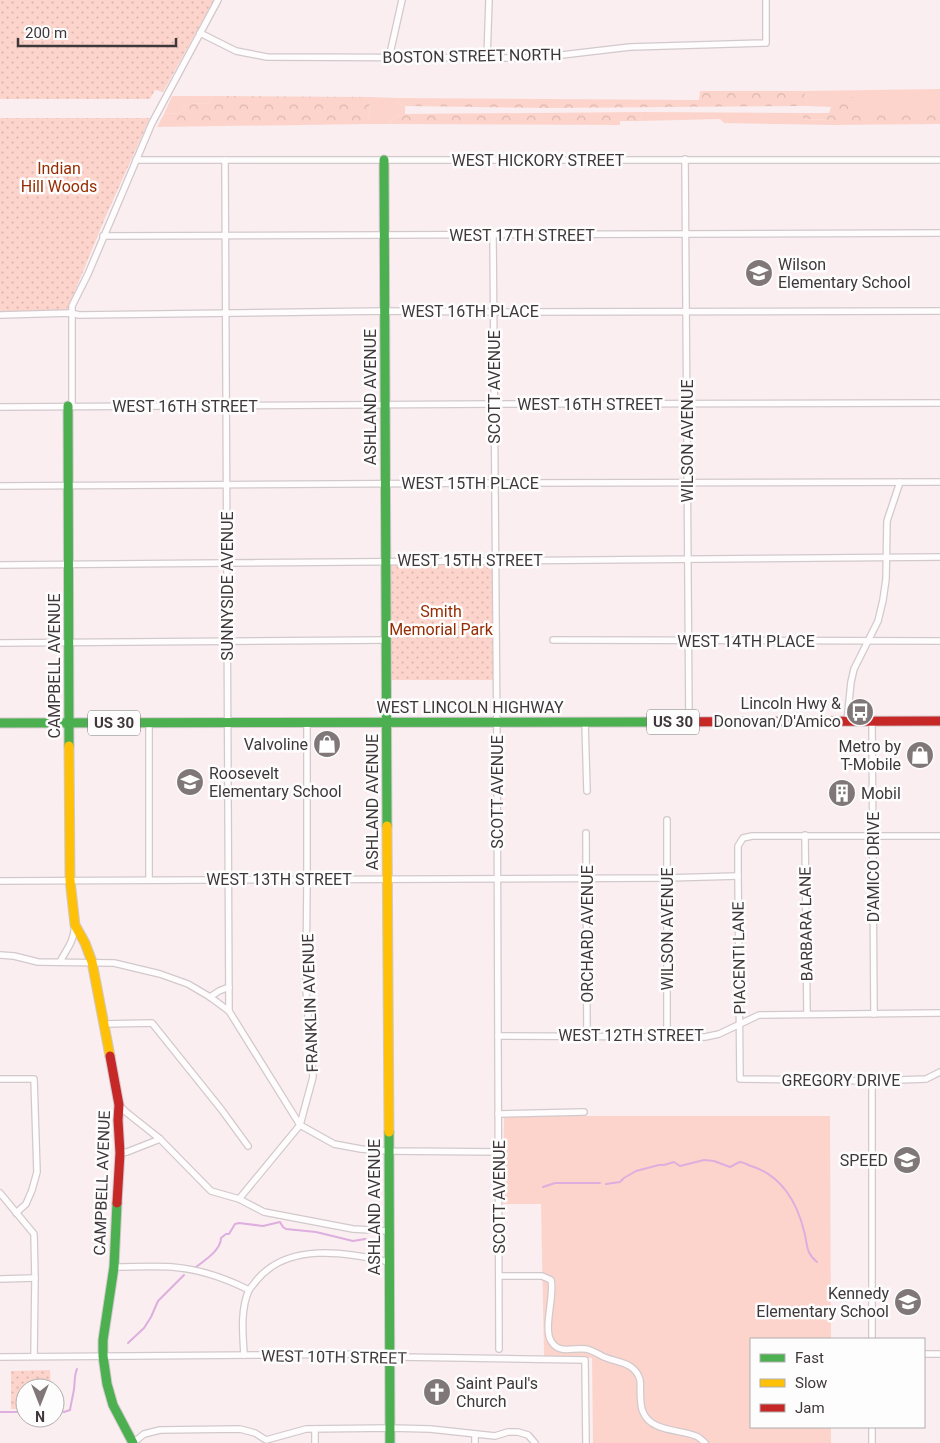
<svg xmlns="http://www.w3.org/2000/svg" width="940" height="1443" font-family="Roboto,sans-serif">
<defs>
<pattern id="forest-crowns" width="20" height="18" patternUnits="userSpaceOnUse" patternTransform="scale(1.25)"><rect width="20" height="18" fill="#fdd4cb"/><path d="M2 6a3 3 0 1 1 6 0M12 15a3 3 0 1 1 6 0" fill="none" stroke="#dab7af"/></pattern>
<pattern id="park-dots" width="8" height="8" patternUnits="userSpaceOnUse" patternTransform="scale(1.25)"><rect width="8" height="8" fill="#fdd4cb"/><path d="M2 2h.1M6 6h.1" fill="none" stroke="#dab7af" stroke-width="1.8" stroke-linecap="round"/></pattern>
</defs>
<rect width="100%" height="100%" fill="#faeef1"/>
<g fill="#fdd4cb">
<path d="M940,89V114H870L860,106L839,97L831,107L808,106L804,91Z"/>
<path d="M172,96H212L209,103L187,104L179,113L164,114Z"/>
<path d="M370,97L396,98V103L405,106V114L394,117L389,124H369Z"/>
<path d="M642,112L799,113L804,119L833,120V125L724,123L720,119L639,121Z"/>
<path d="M504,1116H830L831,1339H751V1427H831V1443H593L592,1358L544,1356L541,1204H503Z"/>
</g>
<g fill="url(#forest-crowns)">
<path d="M700,91H804L808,106L547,108L405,106L396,103V98L699,100Z"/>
<path d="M212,96L370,97L369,124L157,127L164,114L179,113L187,104L209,103Z"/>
<path d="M838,97H854L860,106L870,114H940V124L833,125L832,120L804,119L799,113H829L831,107Z"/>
<path d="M642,112L639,121H620V125L389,124L394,117L405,114Z"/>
</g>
<g fill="url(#park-dots)">
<path d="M0,0H214L163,92L155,90L150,99H0Z"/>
<path d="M0,118H150L105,218L68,308L65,310L0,312Z"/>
<path d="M495,560L496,680H387L386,561Z"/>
<path d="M50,1370L51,1388H25V1409H11V1371Z"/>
</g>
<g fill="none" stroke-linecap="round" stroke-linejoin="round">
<g stroke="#ddaede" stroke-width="2">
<path d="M606,1184L620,1182L624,1178L636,1171L659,1165H664L674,1162L680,1166L704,1160L714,1161L730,1167C733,1166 736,1163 740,1162C743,1162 748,1165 751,1166C781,1175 797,1202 804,1231C808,1245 805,1252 817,1262"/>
<path d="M543,1187L555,1183H600"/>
<path d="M196,1267C205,1260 221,1250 221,1238L226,1234H229L235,1224L239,1223L263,1226L280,1222L283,1227L286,1229L316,1232L353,1241L365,1239L378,1242"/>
<path d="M128,1343L144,1328L151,1317L158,1301L184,1275"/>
<path d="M55,1411L64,1412L70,1410C71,1403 73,1396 74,1389C75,1382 74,1376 77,1369"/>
<path d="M0,1412H25"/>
</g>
<g stroke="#d2c9cc" stroke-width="8">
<g id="street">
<path d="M200,33L236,51L267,57L536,58L630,47L766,43V0"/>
<path d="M389,58L402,0"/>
<path d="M487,58L489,0"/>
<path d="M685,159L689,722"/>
<path d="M136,160H940"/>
<path d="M225,160L229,1011"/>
<path d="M493,235L497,743L499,1349"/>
<path d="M103,236L940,233"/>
<path d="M0,315L71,313L79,315L385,311L493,312L940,311"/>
<path d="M72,406V306L88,274L152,123L218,0"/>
<path d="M0,407L494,404L940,403"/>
<path d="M0,486L495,483L940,482"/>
<path d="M0,565L940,557"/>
<path d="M553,640L940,641"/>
<path d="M0,643L386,640"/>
<path d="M847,721L851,682L854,669L878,621L883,600L886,579L887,521L900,482"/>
<path d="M872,721L874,1014"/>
<path d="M585,722L587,791"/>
<path d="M667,820V1037"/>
<path d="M586,833L587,1035"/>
<path d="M805,835L807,1013"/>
<path d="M940,836H752L743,838L738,846V876L740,1079L872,1081L926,1079L940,1072"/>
<path d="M149,880V723"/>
<path d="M0,881L667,878L738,876"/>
<path d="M0,955L14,956L38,962L114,963L160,974L188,984L210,997L229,1011L300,1125L334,1144L361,1149L389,1151L499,1152"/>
<path d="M60,962C68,946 73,944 75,925"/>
<path d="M210,997L219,991L229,987"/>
<path d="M104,1024L152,1023L221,1109L248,1146"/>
<path d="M498,1036L705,1037L719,1034L759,1015L940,1013"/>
<path d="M0,1079H34L37,1172L32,1190L26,1204L16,1213"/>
<path d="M872,1081V1339"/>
<path d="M119,1105L126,1112L160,1139L211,1191L239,1199L264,1212L353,1229L389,1231"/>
<path d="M498,1114L584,1112"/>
<path d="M120,1153L127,1152L160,1139"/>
<path d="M0,1193L34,1234L35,1278L34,1356"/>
<path d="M239,1199L300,1125L313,1077L306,989L307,879V723"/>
<path d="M114,1267C133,1267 153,1266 172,1267C199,1269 225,1278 249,1290"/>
<path d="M499,1276H542L551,1280C555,1294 543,1328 551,1341C559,1355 573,1347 586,1349C592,1350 598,1354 604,1357C618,1363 635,1362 640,1380C641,1389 639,1404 643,1412C651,1432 679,1429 696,1436C699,1437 702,1440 705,1443"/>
<path d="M0,1279L35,1278"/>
<path d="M924,1354H940"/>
<path d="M244,1355C243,1335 240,1310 249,1290C251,1287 254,1284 256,1281C287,1242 346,1252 389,1262"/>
<path d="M0,1357L390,1354L400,1357L585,1360L586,1443"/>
<path d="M872,1427V1443"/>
<path d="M315,1429V1443"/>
<path d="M475,1435V1443"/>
<path d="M133,1443L144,1434L160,1430L240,1429L255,1433L266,1440L306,1429L390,1428L430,1429L495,1436L508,1432H518L528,1435L535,1443"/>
</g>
</g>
<g stroke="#d2c9cc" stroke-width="11">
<g id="fast">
<path d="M384,160L387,826"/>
<path d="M68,406L69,746"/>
<path d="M0,723L655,722"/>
<path d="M389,1132L390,1443"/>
<path d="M117,1203L114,1267L103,1340V1356L107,1384L113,1405L133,1443"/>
</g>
</g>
<g stroke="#d2c9cc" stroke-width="11">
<g id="slow">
<path d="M69,746L70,880L75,925L85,943L92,962L110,1056"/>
<path d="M387,826L389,1132"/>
</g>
</g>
<g stroke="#d2c9cc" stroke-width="11">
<g id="jam">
<path d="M655,722L940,721"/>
<path d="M110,1056L119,1105L118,1120L120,1153L117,1203"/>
</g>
</g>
<use href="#street" stroke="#fefcfd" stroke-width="5.5"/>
<use href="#fast" stroke="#4caf50" stroke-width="9"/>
<use href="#slow" stroke="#ffc107" stroke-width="9"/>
<use href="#jam" stroke="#c62828" stroke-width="9"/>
</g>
<defs>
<g id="school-disc" transform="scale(1.4375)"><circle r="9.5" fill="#807779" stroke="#fdfdfd"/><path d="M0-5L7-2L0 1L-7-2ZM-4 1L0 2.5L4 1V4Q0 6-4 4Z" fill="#fff"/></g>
<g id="bus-disc" transform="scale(1.4375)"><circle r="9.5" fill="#807779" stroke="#fdfdfd"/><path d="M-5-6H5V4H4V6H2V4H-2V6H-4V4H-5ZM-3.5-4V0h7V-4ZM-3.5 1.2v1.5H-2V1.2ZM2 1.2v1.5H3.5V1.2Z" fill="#fff"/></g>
<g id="shop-disc" transform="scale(1.4375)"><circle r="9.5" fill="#807779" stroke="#fdfdfd"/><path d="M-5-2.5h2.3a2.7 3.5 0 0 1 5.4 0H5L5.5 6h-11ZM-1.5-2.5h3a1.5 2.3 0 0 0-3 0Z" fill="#fff"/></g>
<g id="building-disc" transform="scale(1.4375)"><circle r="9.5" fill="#807779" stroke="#fdfdfd"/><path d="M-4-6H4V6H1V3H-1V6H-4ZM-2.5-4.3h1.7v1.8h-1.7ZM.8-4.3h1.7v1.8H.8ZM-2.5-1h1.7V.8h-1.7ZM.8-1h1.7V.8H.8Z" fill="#fff"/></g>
<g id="church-disc" transform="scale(1.4375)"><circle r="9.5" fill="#807779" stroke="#fdfdfd"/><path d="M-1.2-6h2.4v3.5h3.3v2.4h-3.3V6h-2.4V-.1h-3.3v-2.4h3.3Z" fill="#fff"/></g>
</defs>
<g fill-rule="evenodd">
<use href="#school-disc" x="759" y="273"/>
<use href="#bus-disc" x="860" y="712"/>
<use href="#shop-disc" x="327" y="744"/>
<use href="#shop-disc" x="920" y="755"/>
<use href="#school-disc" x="190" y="782"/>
<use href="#building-disc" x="842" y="793"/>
<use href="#school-disc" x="907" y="1160"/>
<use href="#school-disc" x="908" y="1302"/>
<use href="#church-disc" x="437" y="1392"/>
</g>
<g text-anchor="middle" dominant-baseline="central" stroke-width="5" stroke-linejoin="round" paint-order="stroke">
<g fill="#fdfdfd" stroke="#787274" stroke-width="1">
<rect x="647" y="709.5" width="52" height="25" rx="4"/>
<rect x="88" y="710.5" width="52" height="25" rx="4"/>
</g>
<g font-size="15" font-weight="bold" fill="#3f3739">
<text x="673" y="722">US 30</text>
<text x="114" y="723">US 30</text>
</g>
<g font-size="16" fill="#3f3739" stroke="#fdfdfd">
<text transform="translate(472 56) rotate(-1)">BOSTON STREET NORTH</text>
<text x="538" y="160">WEST HICKORY STREET</text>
<text x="522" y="235">WEST 17TH STREET</text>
<text x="470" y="311">WEST 16TH PLACE</text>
<text transform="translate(494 387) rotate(-90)">SCOTT AVENUE</text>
<text transform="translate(370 397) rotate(-90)">ASHLAND AVENUE</text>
<text x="590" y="404">WEST 16TH STREET</text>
<text x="185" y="406">WEST 16TH STREET</text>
<text transform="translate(687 441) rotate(-90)">WILSON AVENUE</text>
<text x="470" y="483">WEST 15TH PLACE</text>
<text x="470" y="560">WEST 15TH STREET</text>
<text transform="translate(227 586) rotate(-90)">SUNNYSIDE AVENUE</text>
<text x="746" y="641">WEST 14TH PLACE</text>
<text transform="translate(54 666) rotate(-90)">CAMPBELL AVENUE</text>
<text x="470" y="707">WEST LINCOLN HIGHWAY</text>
<text transform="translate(497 792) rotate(-90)">SCOTT AVENUE</text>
<text transform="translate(372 802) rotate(-90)">ASHLAND AVENUE</text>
<text transform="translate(873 867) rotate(-90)">D'AMICO DRIVE</text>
<text x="279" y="879">WEST 13TH STREET</text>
<text transform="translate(806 924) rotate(-91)">BARBARA LANE</text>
<text transform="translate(667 929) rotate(-90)">WILSON AVENUE</text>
<text transform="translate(587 934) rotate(-90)">ORCHARD AVENUE</text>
<text transform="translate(739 958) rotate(-91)">PIACENTI LANE</text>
<text transform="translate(310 1003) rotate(-92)">FRANKLIN AVENUE</text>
<text x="631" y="1035">WEST 12TH STREET</text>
<text x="841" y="1080">GREGORY DRIVE</text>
<text transform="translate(102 1183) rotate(-88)">CAMPBELL AVENUE</text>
<text transform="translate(499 1197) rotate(-90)">SCOTT AVENUE</text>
<text transform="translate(374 1207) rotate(-90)">ASHLAND AVENUE</text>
<text transform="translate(334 1357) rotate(1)">WEST 10TH STREET</text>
</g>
<g font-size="16" fill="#962c02" stroke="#fdfdfd">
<text x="59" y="168">Indian<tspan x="59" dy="18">Hill Woods</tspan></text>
<text x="441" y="611">Smith<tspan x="441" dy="18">Memorial Park</tspan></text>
</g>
<g font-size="16" fill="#3f3739" stroke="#fdfdfd" text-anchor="end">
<text x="778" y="264" text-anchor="start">Wilson<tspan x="778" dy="18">Elementary School</tspan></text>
<text x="841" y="703">Lincoln Hwy &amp;<tspan x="841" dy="18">Donovan/D'Amico</tspan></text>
<text x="308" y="744">Valvoline</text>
<text x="901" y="746">Metro by<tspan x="901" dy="18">T-Mobile</tspan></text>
<text x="209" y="773" text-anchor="start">Roosevelt<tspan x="209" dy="18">Elementary School</tspan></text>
<text x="861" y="793" text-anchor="start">Mobil</text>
<text x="888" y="1160">SPEED</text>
<text x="889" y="1293">Kennedy<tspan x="889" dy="18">Elementary School</tspan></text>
<text x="456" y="1383" text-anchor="start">Saint Paul's<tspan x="456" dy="18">Church</tspan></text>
</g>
</g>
<rect x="750" y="1338" width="175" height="90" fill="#fdfdfd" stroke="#b1aeaf"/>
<rect x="760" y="1354" width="25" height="8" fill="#4caf50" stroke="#b1aeaf"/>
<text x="795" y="1363" font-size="15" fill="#3f3739">Fast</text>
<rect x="760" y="1379" width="25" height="8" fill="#ffc107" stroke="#b1aeaf"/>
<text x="795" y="1388" font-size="15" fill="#3f3739">Slow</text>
<rect x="760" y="1404" width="25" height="8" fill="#c62828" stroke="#b1aeaf"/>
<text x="795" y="1413" font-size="15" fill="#3f3739">Jam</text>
<g transform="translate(40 1403) rotate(180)"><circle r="24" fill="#fdfdfd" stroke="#b1aeaf"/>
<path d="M0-4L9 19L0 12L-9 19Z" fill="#807779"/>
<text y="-8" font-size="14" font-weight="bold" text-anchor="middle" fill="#3f3739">N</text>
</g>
<path d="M18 38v8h158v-8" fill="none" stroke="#3f3739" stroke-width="2.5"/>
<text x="25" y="38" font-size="15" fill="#3f3739" stroke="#fdfdfd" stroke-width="4" paint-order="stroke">200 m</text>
</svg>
